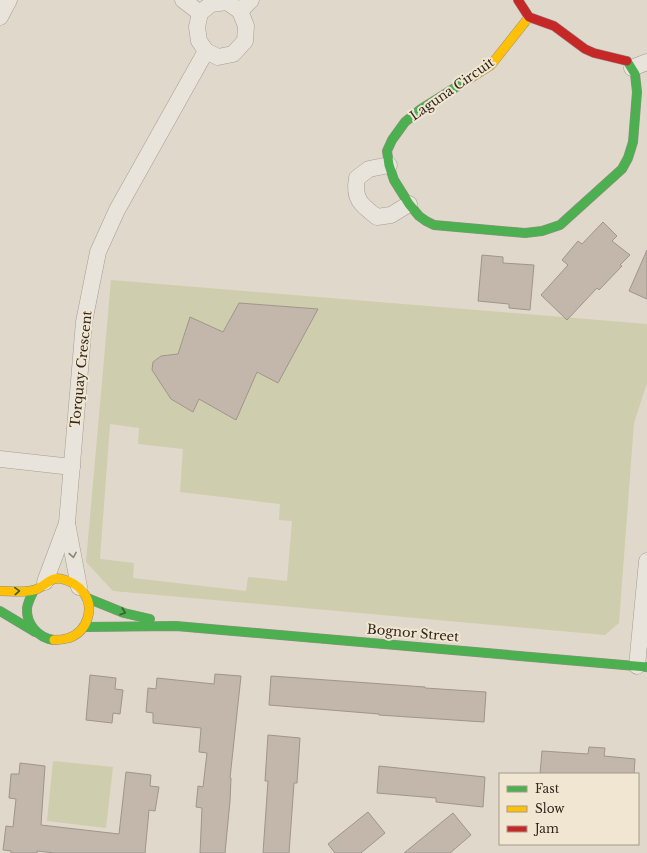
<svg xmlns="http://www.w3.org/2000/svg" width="647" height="853" font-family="'Libre Baskerville',serif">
<rect width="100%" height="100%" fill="#e0d8ca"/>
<g fill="#cecdae" fill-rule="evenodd">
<path d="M111,280L647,324V383L634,423L619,623L605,635L113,591L86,562ZM239,303L317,309L278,383L257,372L199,399L193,412L171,399L152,370L153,362L161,356L178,354L190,317L223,332ZM110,424L139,428L138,444L183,449L180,492L280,504L279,520L292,521L287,581L248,577L246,591L133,578L134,563L100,559Z"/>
<path d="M53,761L113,767L106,828L47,821Z"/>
</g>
<g fill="#c3b7ab" stroke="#9f958a">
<path d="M603,222L617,236L612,241L630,255L620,265L622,266L599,290L597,288L567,320L541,295L568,265L562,260L578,241L582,244Z"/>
<path d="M647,250V299L629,291Z"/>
<path d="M482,255L503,257V263L534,265L530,310L509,308V304L478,301Z"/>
<path d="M239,303L318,309L278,383L257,372L236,420L199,399L193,412L171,399L152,370L153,362L161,356L178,354L190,317L223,332Z"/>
<path d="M215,674L241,676L230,778H231L230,801L225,853H200L202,808L196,807L198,786L203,787L207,753L199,752L201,728L153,723V713L146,712L148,688L156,689L157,678L214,684Z"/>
<path d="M90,675L116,678L115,689L123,690L120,714L113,713L112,723L86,720Z"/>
<path d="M271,676L425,687V688L486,692L484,722L379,715V714L269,705Z"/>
<path d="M268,735L300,738L297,783H294L289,853H263L268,781H265Z"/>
<path d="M589,747L605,748L604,756L635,759L634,774H540L542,751L588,754Z"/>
<path d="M20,763L45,766L41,825L119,834L126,772L151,775L150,786L159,787L155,811L149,810L145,853H55L37,851V853H11V851L3,850L6,826L13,827L16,799L9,798L11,774H19Z"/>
<path d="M379,766L485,777L483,807L436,802V798L377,793Z"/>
<path d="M368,812L385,833L361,853H335L328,844Z"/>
<path d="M453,813L471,835L450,853H404Z"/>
</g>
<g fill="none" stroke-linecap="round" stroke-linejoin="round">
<g stroke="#a49d94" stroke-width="17">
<g id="street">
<path d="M183,0L200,13"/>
<path d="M227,2L240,11L246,26L245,41L233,54L218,57L206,51L199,41L197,27L200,13L211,4Z"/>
<path d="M240,11L251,0"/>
<path d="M0,17L9,0"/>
<path d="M632,68L647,62"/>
<path d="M389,165L369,169L357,178C353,199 361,205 377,217L391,215L409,204"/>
<path d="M0,459L72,467"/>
<path d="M45,582L67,523"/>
<path d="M79,587L67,523L84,322L98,252L117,210L206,51"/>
<path d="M637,666L647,561"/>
</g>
</g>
<g stroke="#948d84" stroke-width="10">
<g id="fast">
<path d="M472,77L421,109L405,122L392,140L387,151L389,165L394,180L409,204L419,216L426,221L434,225L525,233L542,231L560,225L622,169L628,158L633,142L637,92L635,74L627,61"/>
<path d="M34,590C31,596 28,602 27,608C26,624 38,638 54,640"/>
<path d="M87,598L124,613L150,619"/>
<path d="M0,611L35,632"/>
<path d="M85,627L176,626L647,667"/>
</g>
</g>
<g stroke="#948d84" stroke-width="10">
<g id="slow">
<path d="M472,77L491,65L529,17"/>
<path d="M0,591C11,591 24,593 34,590C45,587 50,576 62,579C70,581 78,585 83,592C95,607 88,631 69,638C65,639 58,640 54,640"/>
</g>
</g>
<g stroke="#948d84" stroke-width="10">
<path id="jam" d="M518,0L529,17L554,26L585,49L594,53L627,61"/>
</g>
<use href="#street" stroke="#e8e4db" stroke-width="16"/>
<use href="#fast" stroke="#4caf50" stroke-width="9"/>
<use href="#slow" stroke="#ffc107" stroke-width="9"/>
<use href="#jam" stroke="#c62828" stroke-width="9"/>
</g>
<defs><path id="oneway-chevron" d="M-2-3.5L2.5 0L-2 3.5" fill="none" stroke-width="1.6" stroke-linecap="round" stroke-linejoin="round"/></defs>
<use stroke="#8c867c" href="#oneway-chevron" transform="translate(73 555) rotate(80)"/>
<g stroke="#3c5d32">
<use href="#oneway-chevron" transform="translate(17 591) rotate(-3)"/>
<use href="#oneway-chevron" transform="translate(123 612) rotate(19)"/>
</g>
<g text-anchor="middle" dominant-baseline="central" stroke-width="4" stroke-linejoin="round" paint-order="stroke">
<g font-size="13" fill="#31271e" stroke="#f0e6d1">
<text transform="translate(452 89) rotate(-35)">Laguna Circuit</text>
<text transform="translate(81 369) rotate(-84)">Torquay Crescent</text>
<text transform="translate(413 633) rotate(5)">Bognor Street</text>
</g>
</g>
<rect x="499" y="773" width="140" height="72" fill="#f0e6d1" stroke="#a49a89"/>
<rect x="507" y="786" width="20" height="6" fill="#4caf50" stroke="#a49a89"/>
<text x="535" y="793" font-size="12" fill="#31271e">Fast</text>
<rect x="507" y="806" width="20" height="6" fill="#ffc107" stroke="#a49a89"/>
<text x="535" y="813" font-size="12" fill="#31271e">Slow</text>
<rect x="507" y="826" width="20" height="6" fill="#c62828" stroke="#a49a89"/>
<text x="535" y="833" font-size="12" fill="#31271e">Jam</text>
</svg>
